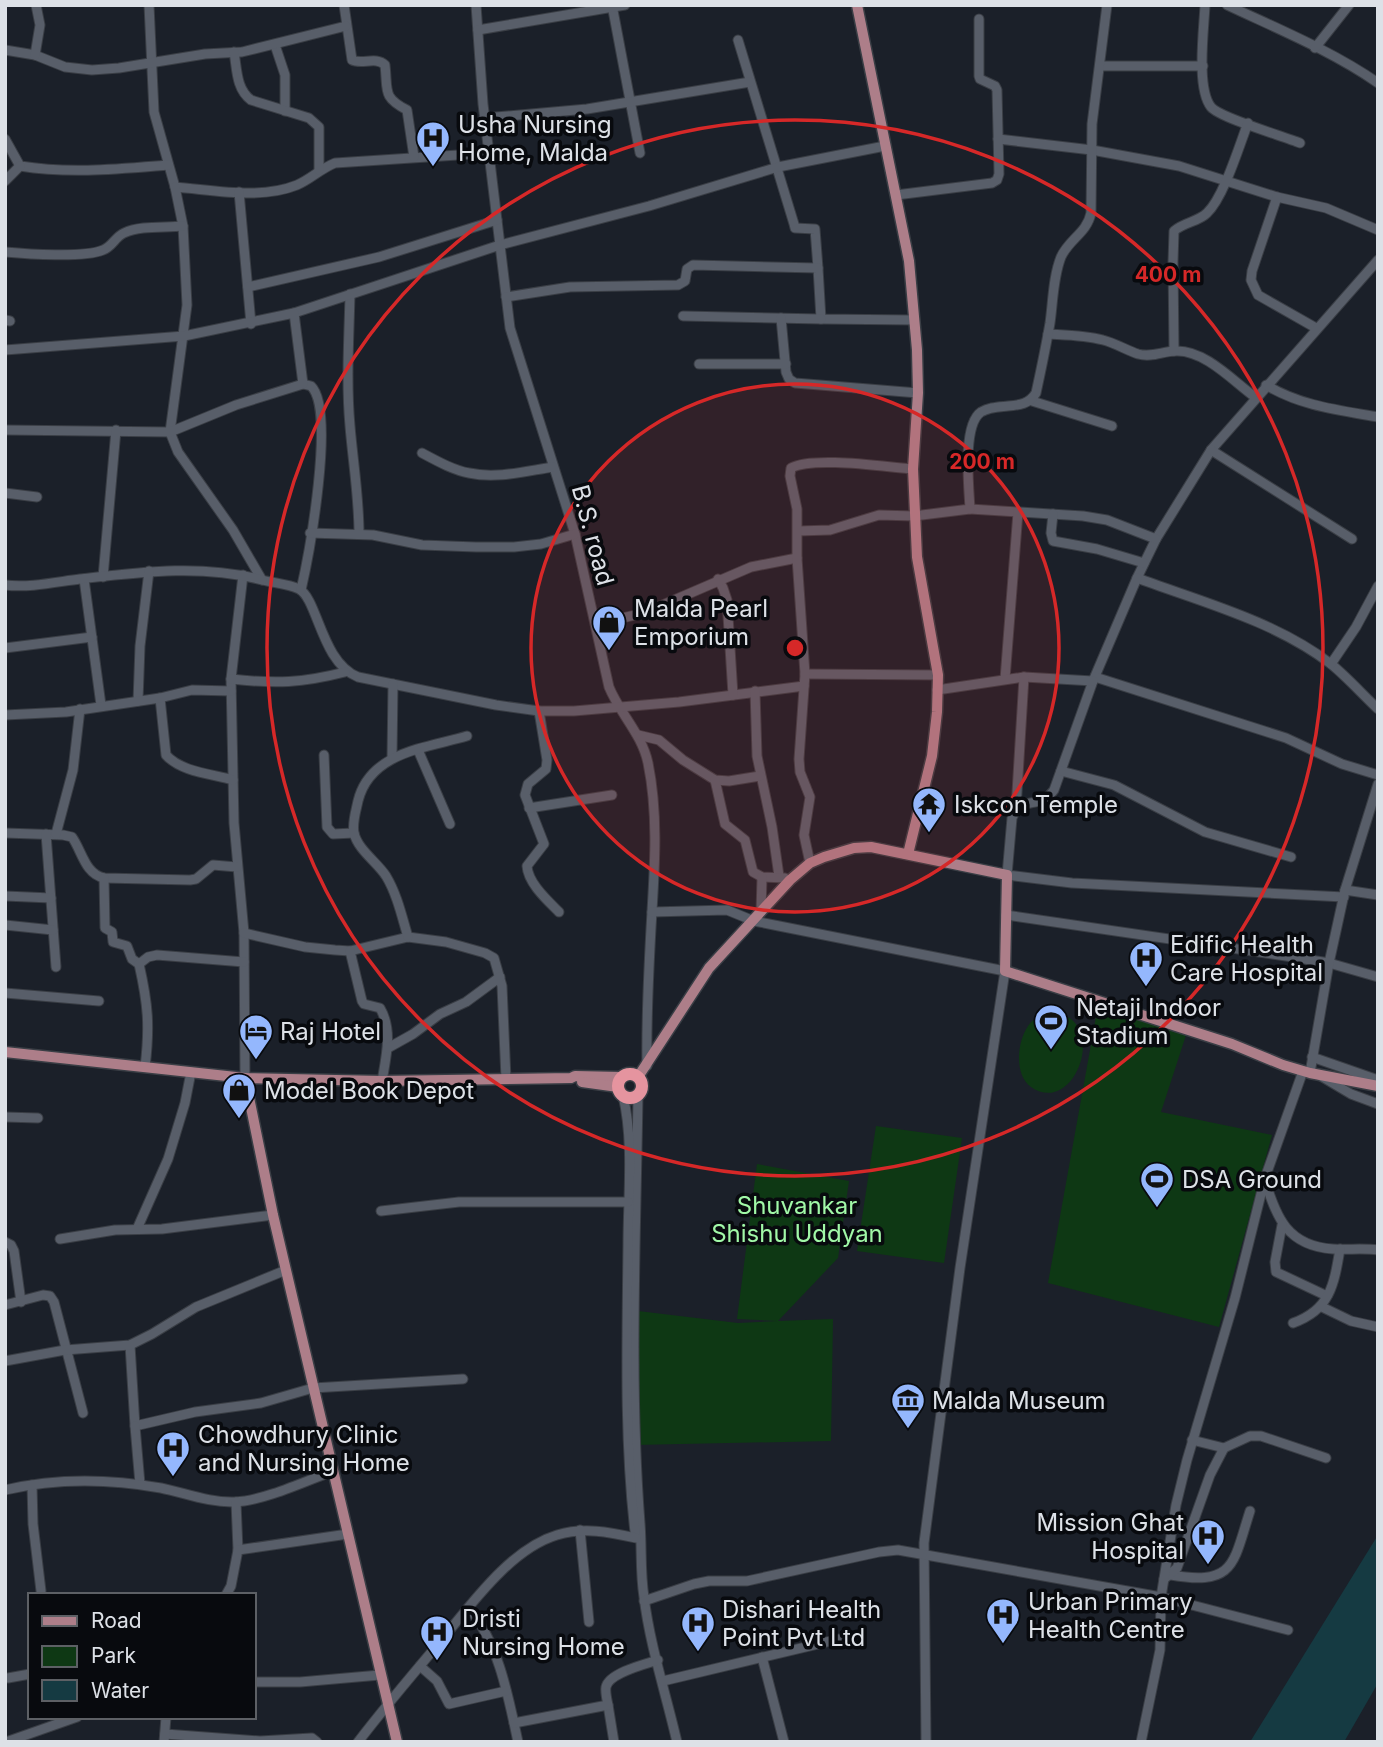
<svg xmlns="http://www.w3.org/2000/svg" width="1383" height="1747" font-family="Inter,sans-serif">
<rect width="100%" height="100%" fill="#1b2029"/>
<g fill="#0e3814">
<path d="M1099,1000L1188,1029L1161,1112L1272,1135L1219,1327L1048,1283Z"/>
<path d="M1044,1012C1114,1009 1077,1119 1031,1087C1014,1075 1017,1042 1028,1026C1032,1020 1038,1017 1044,1012Z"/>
<path d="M876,1126L962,1138L944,1263L857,1251Z"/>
<path d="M757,1164L849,1181L838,1258L778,1321L833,1319L831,1441L633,1445L638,1311L738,1323L778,1321L737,1319Z"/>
</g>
<path fill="#153a42" d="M1378,1535V1683L1344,1742H1250Z"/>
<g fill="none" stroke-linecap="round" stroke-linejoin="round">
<g stroke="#3a3e45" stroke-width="11">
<g id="minor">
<path d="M149,5L154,112L175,187C214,190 260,200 297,185C311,179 320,169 335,163L489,153"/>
<path d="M344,5L352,60C362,65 376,56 385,65C388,91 382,97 407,110L414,157"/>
<path d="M476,5L483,104L510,328L575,534L609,687C620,714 642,734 648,763C658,812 655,862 652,911C649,962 646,1014 647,1066"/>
<path d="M612,5L640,153"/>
<path d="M1205,5C1204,29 1196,88 1211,107C1220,118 1283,136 1300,143"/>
<path d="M1227,5C1278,29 1332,51 1378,83"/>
<path d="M478,30L625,5"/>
<path d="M738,40L794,224L795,228L815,229L818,268"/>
<path d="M275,45L285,75V111"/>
<path d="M1315,48L1349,5"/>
<path d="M5,50L35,55L65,67L92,70L119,68L205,54L242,52L346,26"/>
<path d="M234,52C237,69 236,89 251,100L309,118L319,127V170"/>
<path d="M35,55L40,25L36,5"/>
<path d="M1101,66H1203"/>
<path d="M484,118L587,109L750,82"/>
<path d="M5,139L20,166C70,174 118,169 168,165"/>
<path d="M998,139L1092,150L1179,166L1277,197L1326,208L1378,230"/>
<path d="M5,181L20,166"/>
<path d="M175,187L183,226L187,305L170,432L178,452L233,530L262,580C274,583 289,584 299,589C318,599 321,662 358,677L496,705L539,711H574L679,702L804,686"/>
<path d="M239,192L251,324"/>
<path d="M896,195L992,183L997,180L999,174L997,90L995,86L980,79L979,76V19"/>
<path d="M1277,197L1252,271L1251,280L1258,295L1316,328"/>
<path d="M5,252C27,254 84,258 103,250C112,247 115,237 124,233C141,225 165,228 183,226"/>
<path d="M1378,260L1211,450L1156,539L1137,578C1202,602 1275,621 1331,664C1347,677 1362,694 1378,709"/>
<path d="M248,287L379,257L497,220"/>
<path d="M350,294C349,338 346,382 350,426C353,462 359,497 359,534"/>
<path d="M506,297L570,287L678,285L685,281L687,269L693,265L818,268L821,319L914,320"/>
<path d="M294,313L500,245L649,206L778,167L885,146"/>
<path d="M683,316L821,319"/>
<path d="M781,318L786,372L789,379L795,383L918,393"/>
<path d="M5,320L10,321"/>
<path d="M1048,334C1067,335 1085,335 1103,340C1115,343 1126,350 1138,354C1152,358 1163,351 1176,351C1205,350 1233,381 1255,397"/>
<path d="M5,350L184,336L294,313L303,384L311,386C336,410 309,555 301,590"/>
<path d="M1174,351L1173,262L1174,231C1184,222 1198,222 1207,213C1224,197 1239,146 1248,123"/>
<path d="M699,364H786"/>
<path d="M1266,385C1301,406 1338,410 1378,417"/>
<path d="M1032,401L1112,426"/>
<path d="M5,430L170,432L236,405L303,384"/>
<path d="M1211,450L1352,539"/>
<path d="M422,453C437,461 453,470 469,473C497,479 526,471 553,467"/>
<path d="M5,493L37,497"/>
<path d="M970,509L1083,516L1107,520L1156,539"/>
<path d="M1053,514L1051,533L1053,541L1097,549L1144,563"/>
<path d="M798,531L830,530L879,515L914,516L970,509C969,488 962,425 981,412C989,407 998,407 1008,406C1020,405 1029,404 1036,393C1041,370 1046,346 1050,323C1053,302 1053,277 1061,257C1069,239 1087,233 1091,213L1092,124L1107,5"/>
<path d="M310,533L373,535L422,545L476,547H514L541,544L575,534"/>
<path d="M243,575L231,679L234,823L244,933L245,1078"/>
<path d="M103,577L116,430"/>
<path d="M1137,578L1093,681L1054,790C1039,811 1022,794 1012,818L1007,875L1072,883L1344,897"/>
<path d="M84,579L101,705"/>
<path d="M718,579L723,588L727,600L733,695"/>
<path d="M5,585C29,588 56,582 80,579C141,572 202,564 262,580"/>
<path d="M596,624L644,613L751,567L797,558"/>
<path d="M5,648L92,637"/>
<path d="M1331,664L1356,627L1378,586"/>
<path d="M805,674L938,675"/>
<path d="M1095,677L1286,738L1342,764L1378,775"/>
<path d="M231,679C276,684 302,683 345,672"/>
<path d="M1005,679L1018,512"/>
<path d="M937,690L1024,677L1093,681"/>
<path d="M755,691L757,756L772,827L779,876"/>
<path d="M160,698L166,755C181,772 212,774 233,780"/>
<path d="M138,701L140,646L149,571"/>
<path d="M539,711L547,760L546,769L528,784L525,795L544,844L527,866C528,883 547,900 559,912"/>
<path d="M5,715L66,712L160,698L192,690L231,691"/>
<path d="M638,735L659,740L683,760L715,780L729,781L760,776"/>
<path d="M418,750L450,824"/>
<path d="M324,755L327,827L333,834L354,833"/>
<path d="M392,757L393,684"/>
<path d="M1061,771L1114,785L1205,832L1291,857"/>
<path d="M715,780L725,824L745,840L753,872L762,877L785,878"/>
<path d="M529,808L612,795"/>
<path d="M1016,809L1024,677"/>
<path d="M5,833L63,835L72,837C82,851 85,874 104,878L190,880L196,879L213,865L237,867"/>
<path d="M46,834L56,967"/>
<path d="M56,834L73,770L80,709"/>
<path d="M810,863L804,835L810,797L800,772L799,759L805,674L797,558V509L790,476L791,468C813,456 885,467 913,469"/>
<path d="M104,878L105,928L112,932L113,942L127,946L132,959L139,964"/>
<path d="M1345,890L1378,895"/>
<path d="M5,896L51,898"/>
<path d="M652,912L727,910L754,921L779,926L1005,971L960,1268L924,1543L926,1742"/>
<path d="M761,912L762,877"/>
<path d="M1006,915L1286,956L1329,963L1378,977"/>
<path d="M5,925L53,930"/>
<path d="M244,933L305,947L335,950L350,951L408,937L446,942L485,953L494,958L502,986L506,1079"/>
<path d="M408,937C402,917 397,894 386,876C377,862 358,850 354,833C352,822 356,811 358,801C370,752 426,748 467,736"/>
<path d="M350,951L362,1001L364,1004L380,1008C393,1030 386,1057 382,1081"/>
<path d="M5,993L99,1001"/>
<path d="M388,1048L413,1034L440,1014L466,1002L500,977"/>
<path d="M1312,1057L1378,1080"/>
<path d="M145,1067C150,1026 148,1004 139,964L148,957L157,955L244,962"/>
<path d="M1310,1073L1329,963L1345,890L1378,784"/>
<path d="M1319,1075L1351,1094L1378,1104"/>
<path d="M638,1094C636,1237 629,1381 640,1523C642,1548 640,1572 644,1597C650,1646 666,1694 677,1742"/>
<path d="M623,1096C634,1141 628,1197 628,1244C627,1340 624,1437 635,1532"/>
<path d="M5,1117L38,1118"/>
<path d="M1265,1180C1276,1218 1288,1246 1333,1249C1348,1250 1363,1248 1378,1250"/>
<path d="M381,1211L459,1202H628"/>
<path d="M1282,1225L1275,1262L1276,1272L1327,1296"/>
<path d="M137,1229L168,1159L185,1103L191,1072"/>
<path d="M60,1239L115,1230L162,1229L273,1215"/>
<path d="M5,1242L11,1245L14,1251L21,1302"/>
<path d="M5,1305L43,1295L50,1296L54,1302L83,1413"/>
<path d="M1322,1307L1351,1321L1378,1327"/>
<path d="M1293,1323C1330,1310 1334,1285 1340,1249"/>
<path d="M130,1345L135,1426L195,1412L261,1403L313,1388L463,1379"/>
<path d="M5,1361L65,1350L130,1345L152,1334L196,1307L286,1270"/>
<path d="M135,1426L140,1484"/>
<path d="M1192,1440L1224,1448L1250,1436H1261L1326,1458"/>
<path d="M32,1485L33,1524L41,1591"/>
<path d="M5,1490C56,1478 110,1479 161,1488C185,1493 210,1503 235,1502C263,1501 306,1481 333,1471"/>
<path d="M236,1502L238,1550"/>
<path d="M580,1530L589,1622"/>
<path d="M1171,1575C1235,1586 1233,1564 1250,1511"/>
<path d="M1164,1579L1177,1568L1210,1475L1224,1448"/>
<path d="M226,1595L231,1586L238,1550L348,1534"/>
<path d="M644,1601L694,1584L709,1581H747L879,1552L898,1550L1161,1597L1288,1630"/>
<path d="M469,1608C499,1645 508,1695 518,1742"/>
<path d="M762,1657L784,1742"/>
<path d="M420,1666L437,1681L449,1704L506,1691"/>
<path d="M8,1678L30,1674"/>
<path d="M663,1681L839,1639"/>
<path d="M254,1682H300L380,1675"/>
<path d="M608,1705L614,1742"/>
<path d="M514,1723L608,1705C607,1700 605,1692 606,1687C609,1673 645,1664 658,1660"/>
<path d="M165,1734L260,1741L312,1738L317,1742"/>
<path d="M6,1742L77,1717"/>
<path d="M164,1742L166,1717"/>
<path d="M358,1742C384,1708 412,1675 440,1642C470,1606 510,1549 557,1535C584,1527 609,1532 636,1538"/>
<path d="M1141,1742L1160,1650L1161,1597L1176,1505L1187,1460L1235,1298L1265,1178L1303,1071"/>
</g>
</g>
<g stroke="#3a3e45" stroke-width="13">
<g id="major">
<path d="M857,5L909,261L917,350L918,393L913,469L917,557L938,675L937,712L932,756L908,854"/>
<path d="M5,1052L245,1078L382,1081L571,1078L575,1076L621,1077"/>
<path d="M638,1077L709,968L790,880L810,863L824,857L854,848L871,847L1007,875L1005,971L1232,1044L1283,1065L1310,1073L1378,1086"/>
<path d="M245,1078L273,1215L397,1742"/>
<path d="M582,1082L618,1087"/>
</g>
</g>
<g stroke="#3a3e45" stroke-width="15">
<circle id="highway" cx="630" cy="1086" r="12"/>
</g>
<use href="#minor" stroke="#585e69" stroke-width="9"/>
<use href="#major" stroke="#ad7e89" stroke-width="10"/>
<use href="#highway" stroke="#e5949f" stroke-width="12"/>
</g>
<circle cx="795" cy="648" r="264" fill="#d62828" fill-opacity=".12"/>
<g fill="none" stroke="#d62828" stroke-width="3.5">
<circle cx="795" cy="648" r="264"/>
<circle cx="795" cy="648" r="528"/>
</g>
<defs>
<g id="hospital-pin" transform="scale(1.75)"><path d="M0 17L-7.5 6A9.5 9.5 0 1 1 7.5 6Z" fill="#94b7fd" stroke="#080a0e"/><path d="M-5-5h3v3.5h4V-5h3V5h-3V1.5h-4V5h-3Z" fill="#111"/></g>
<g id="shop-pin" transform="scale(1.75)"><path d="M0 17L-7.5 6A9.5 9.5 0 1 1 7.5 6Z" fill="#94b7fd" stroke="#080a0e"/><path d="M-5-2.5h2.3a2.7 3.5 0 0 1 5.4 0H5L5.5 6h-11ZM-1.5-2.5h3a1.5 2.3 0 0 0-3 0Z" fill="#111"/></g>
<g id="temple-pin" transform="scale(1.75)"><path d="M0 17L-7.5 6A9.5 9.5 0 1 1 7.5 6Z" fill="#94b7fd" stroke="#080a0e"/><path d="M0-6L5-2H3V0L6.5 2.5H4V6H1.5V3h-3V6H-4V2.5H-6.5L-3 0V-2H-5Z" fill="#111"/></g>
<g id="stadium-pin" transform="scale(1.75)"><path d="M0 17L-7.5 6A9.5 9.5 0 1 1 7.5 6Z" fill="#94b7fd" stroke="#080a0e"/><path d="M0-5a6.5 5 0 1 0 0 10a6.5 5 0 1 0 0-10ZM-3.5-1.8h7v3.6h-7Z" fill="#111"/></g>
<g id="hotel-pin" transform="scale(1.75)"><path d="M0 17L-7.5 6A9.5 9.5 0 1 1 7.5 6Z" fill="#94b7fd" stroke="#080a0e"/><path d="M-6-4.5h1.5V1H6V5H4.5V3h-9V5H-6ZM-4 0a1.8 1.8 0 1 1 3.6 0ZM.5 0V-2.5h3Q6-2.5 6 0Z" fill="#111"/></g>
<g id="museum-pin" transform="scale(1.75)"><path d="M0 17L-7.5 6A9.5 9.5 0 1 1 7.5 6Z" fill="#94b7fd" stroke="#080a0e"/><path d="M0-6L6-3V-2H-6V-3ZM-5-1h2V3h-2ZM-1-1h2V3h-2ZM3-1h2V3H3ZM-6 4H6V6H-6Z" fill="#111"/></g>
</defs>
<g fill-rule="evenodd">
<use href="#hospital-pin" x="433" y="138"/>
<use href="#shop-pin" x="609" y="622"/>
<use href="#temple-pin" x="929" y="804"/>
<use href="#hospital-pin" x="1146" y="958"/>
<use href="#stadium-pin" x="1051" y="1021"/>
<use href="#hotel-pin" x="256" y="1031"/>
<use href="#shop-pin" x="239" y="1090"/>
<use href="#stadium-pin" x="1157" y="1179"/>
<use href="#museum-pin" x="908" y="1400"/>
<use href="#hospital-pin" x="173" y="1448"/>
<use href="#hospital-pin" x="1208" y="1536"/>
<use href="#hospital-pin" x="1003" y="1615"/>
<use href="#hospital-pin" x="698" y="1623"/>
<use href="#hospital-pin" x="437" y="1632"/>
</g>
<g text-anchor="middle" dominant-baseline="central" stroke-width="7" stroke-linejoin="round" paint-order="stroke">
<g font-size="24" fill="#dde1e7" stroke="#080a0e" text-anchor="start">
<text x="458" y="124">Usha Nursing<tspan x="458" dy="28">Home, Malda</tspan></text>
<text x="634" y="608">Malda Pearl<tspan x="634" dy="28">Emporium</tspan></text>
<text x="954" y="804">Iskcon Temple</text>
<text x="1170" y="944">Edific Health<tspan x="1170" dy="28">Care Hospital</tspan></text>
<text x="1076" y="1007">Netaji Indoor<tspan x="1076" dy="28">Stadium</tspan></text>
<text x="280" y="1031">Raj Hotel</text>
<text x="264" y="1090">Model Book Depot</text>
<text x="1182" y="1179">DSA Ground</text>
<text x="932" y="1400">Malda Museum</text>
<text x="198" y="1434">Chowdhury Clinic<tspan x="198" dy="28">and Nursing Home</tspan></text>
<text x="1184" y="1522" text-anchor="end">Mission Ghat<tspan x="1184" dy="28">Hospital</tspan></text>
<text x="1028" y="1601">Urban Primary<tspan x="1028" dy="28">Health Centre</tspan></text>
<text x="722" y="1609">Dishari Health<tspan x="722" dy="28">Point Pvt Ltd</tspan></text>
<text x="462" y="1618">Dristi<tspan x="462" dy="28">Nursing Home</tspan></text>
</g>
<g font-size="24" fill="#dde1e7" stroke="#080a0e">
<text transform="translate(593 535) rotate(75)">B.S. road</text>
</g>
<g font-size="24" fill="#a1f8a7" stroke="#080a0e">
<text x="797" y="1205">Shuvankar<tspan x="797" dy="28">Shishu Uddyan</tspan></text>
</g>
</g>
<circle cx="795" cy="648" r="10" fill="#d62828" stroke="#080a0e" stroke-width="3.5"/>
<g font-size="21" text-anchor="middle" font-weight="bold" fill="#d62828" stroke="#080a0e" stroke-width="7" stroke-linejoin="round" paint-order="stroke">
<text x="1168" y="282">400 m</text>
<text x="982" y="469">200 m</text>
</g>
<rect width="1383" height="1747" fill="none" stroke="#dde1e7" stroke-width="14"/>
<rect x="28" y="1593" width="228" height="126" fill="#080a0e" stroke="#5d6065" stroke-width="2"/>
<rect x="42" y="1616" width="35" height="10" fill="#ad7e89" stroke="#5d6065" stroke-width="2"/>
<text x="91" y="1628" font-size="21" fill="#dde1e7">Road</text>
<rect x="42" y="1646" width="35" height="21" fill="#0e3814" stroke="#5d6065" stroke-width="2"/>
<text x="91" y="1663" font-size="21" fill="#dde1e7">Park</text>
<rect x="42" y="1680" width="35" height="21" fill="#153a42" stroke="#5d6065" stroke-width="2"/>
<text x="91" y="1698" font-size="21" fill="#dde1e7">Water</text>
</svg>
